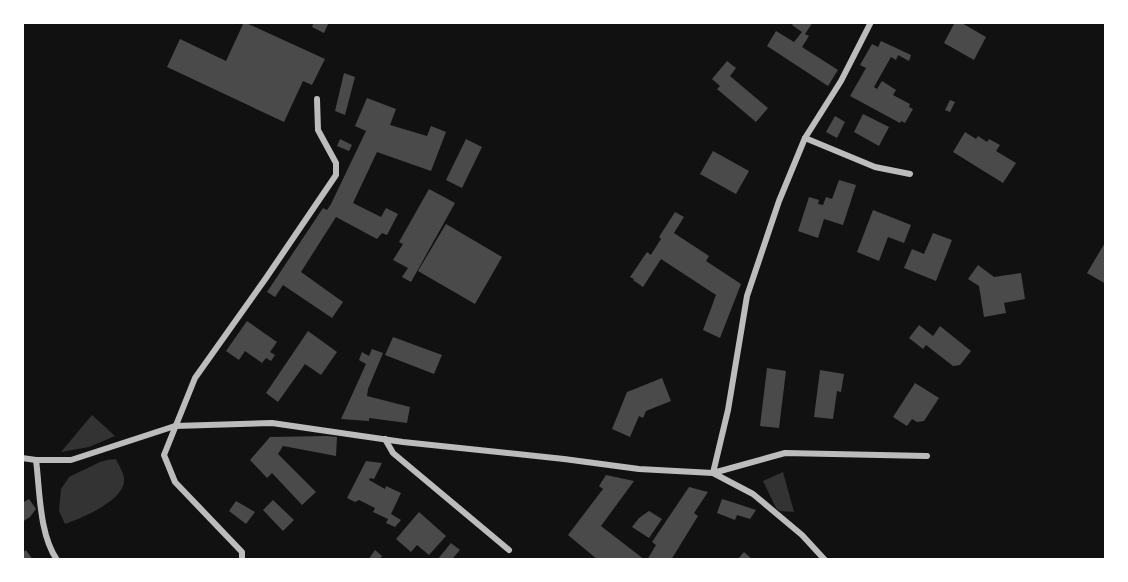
<svg xmlns="http://www.w3.org/2000/svg" width="1128" height="582" font-family="'Open Sans',sans-serif">
<rect width="100%" height="100%" fill="#111"/>
<g fill="#333">
<path d="M92,415L115,436L89,447L61,452Z"/>
<path d="M116,459C119,466 125,474 124,481C123,501 82,518 65,524L59,511L61,489L69,477L100,462L107,460Z"/>
<path d="M783,472L794,512L780,511L776,508L763,481Z"/>
</g>
<g fill="#4a4a4a">
<path d="M244,22L325,59L312,85L303,81L284,122L167,67L180,39L226,61Z"/>
<path d="M314,22H329L324,33L312,27Z"/>
<path d="M794,22H813L805,34L809,36L802,47L838,70L828,86L767,46L776,31L794,42L802,32L792,25Z"/>
<path d="M955,22H960L986,37L974,60L944,43Z"/>
<path d="M881,41L911,55L909,61L898,55L896,60L891,57L874,87L877,89L882,81L896,90L893,95L910,104L909,107L913,109L905,123L901,121L900,123L850,96L866,68L860,65L872,44L878,47Z"/>
<path d="M727,61L736,68L730,76L768,108L756,122L717,89L720,86L712,79Z"/>
<path d="M344,73L355,77L345,115L335,111Z"/>
<path d="M367,98L396,109L390,125L427,136L431,126L446,132L431,171L377,152L353,203L381,217L386,208L398,214L387,235L382,233L377,239L336,217L301,272L343,302L332,318L283,285L275,297L267,292L323,208L327,210L331,204L366,131L355,126Z"/>
<path d="M950,100L955,102L950,112L945,110Z"/>
<path d="M863,114L889,127L879,146L854,132Z"/>
<path d="M835,116L845,122L837,138L826,132Z"/>
<path d="M965,132L976,139L978,136L987,142L989,139L1000,145L996,151L1016,163L1003,183L953,152Z"/>
<path d="M340,139L352,145L349,151L337,146Z"/>
<path d="M466,139L482,147L462,188L446,180Z"/>
<path d="M713,151L749,171L736,194L700,174Z"/>
<path d="M839,180L856,185L843,225L824,219L818,238L798,231L809,197L819,200L818,204L823,205L826,197L832,199Z"/>
<path d="M429,189L455,203L411,282L402,277L408,268L393,260L403,244L399,242Z"/>
<path d="M873,210L911,225L904,243L888,237L879,261L857,252Z"/>
<path d="M675,212L684,217L674,233L709,256L706,261L741,284L720,338L703,330L716,295L661,259L643,287L633,280L634,279L630,277L647,252L651,255L652,253L661,239L659,237Z"/>
<path d="M446,224L502,257L475,304L418,271Z"/>
<path d="M933,233L952,240L936,281L904,268L912,249L924,254Z"/>
<path d="M1106,241V284L1087,273Z"/>
<path d="M978,265L994,277L1021,273L1025,299L1004,303L1006,313L984,317L979,286L968,279Z"/>
<path d="M247,321L277,342L270,352L275,355L271,361L266,358L262,363L245,351L239,360L226,351Z"/>
<path d="M919,325L933,336L940,326L971,351L960,365L953,366L926,345L923,349L909,338Z"/>
<path d="M308,331L337,352L321,375L305,364L278,402L266,393Z"/>
<path d="M393,337L442,355L434,374L385,355Z"/>
<path d="M372,349L383,353L368,389L367,396L410,407L407,423L369,418V421L341,419L366,364L359,360L362,352L369,356Z"/>
<path d="M767,368L786,371L779,428L760,426Z"/>
<path d="M820,370L844,374L841,392L837,391L833,419L814,417Z"/>
<path d="M662,378L671,401L646,411L643,418L639,416L630,437L612,429L627,392Z"/>
<path d="M915,383L939,398L924,421L917,422L912,419L907,426L893,417Z"/>
<path d="M327,436L337,437L336,456L283,446L278,454L316,492L302,505L272,473L267,478L250,460L270,437Z"/>
<path d="M366,461L382,463L374,479L370,478L369,480L385,489L386,486L401,493L391,514L401,520L395,527L386,523L388,519L373,512L375,508L359,500L355,502L347,498Z"/>
<path d="M606,475L634,481L601,526L645,560H598L568,535L603,489L599,486Z"/>
<path d="M689,487L708,492L694,513L698,516L671,560H647L656,545L652,542Z"/>
<path d="M29,499L36,509L30,517L22,522V503Z"/>
<path d="M722,499L735,503L756,510L750,519L737,515L735,520L717,513Z"/>
<path d="M273,500L294,520L283,531L263,510Z"/>
<path d="M236,501L255,512L246,524L229,511Z"/>
<path d="M649,511L662,519L649,538L632,527L639,518Z"/>
<path d="M419,512L446,536L429,555L417,545L411,552L396,539Z"/>
<path d="M451,543L460,550L453,558L455,560H437Z"/>
<path d="M26,550L33,560H22V553Z"/>
<path d="M375,550L382,556L379,560H368Z"/>
<path d="M744,552L753,560H737Z"/>
</g>
<g fill="none" stroke-linecap="round" stroke-linejoin="round">
<g stroke="#bcbcbc" stroke-width="6">
<path d="M871,22L841,81L805,138L779,201L747,296L728,410L713,473L785,453L927,456"/>
<path d="M805,138L875,167L910,174"/>
<path d="M385,439L393,453L509,550"/>
<path d="M22,458L36,460H71L175,426L272,423L403,442L564,459L639,469L713,473L753,494L802,535L825,560"/>
<path d="M36,460C40,491 39,534 57,560"/>
<path d="M242,560V552L175,482L164,455L195,378L266,278L336,175V163L318,130L317,99"/>
</g>
</g>
<rect width="1128" height="582" fill="none" stroke="#ffffff" stroke-width="48"/>
</svg>
